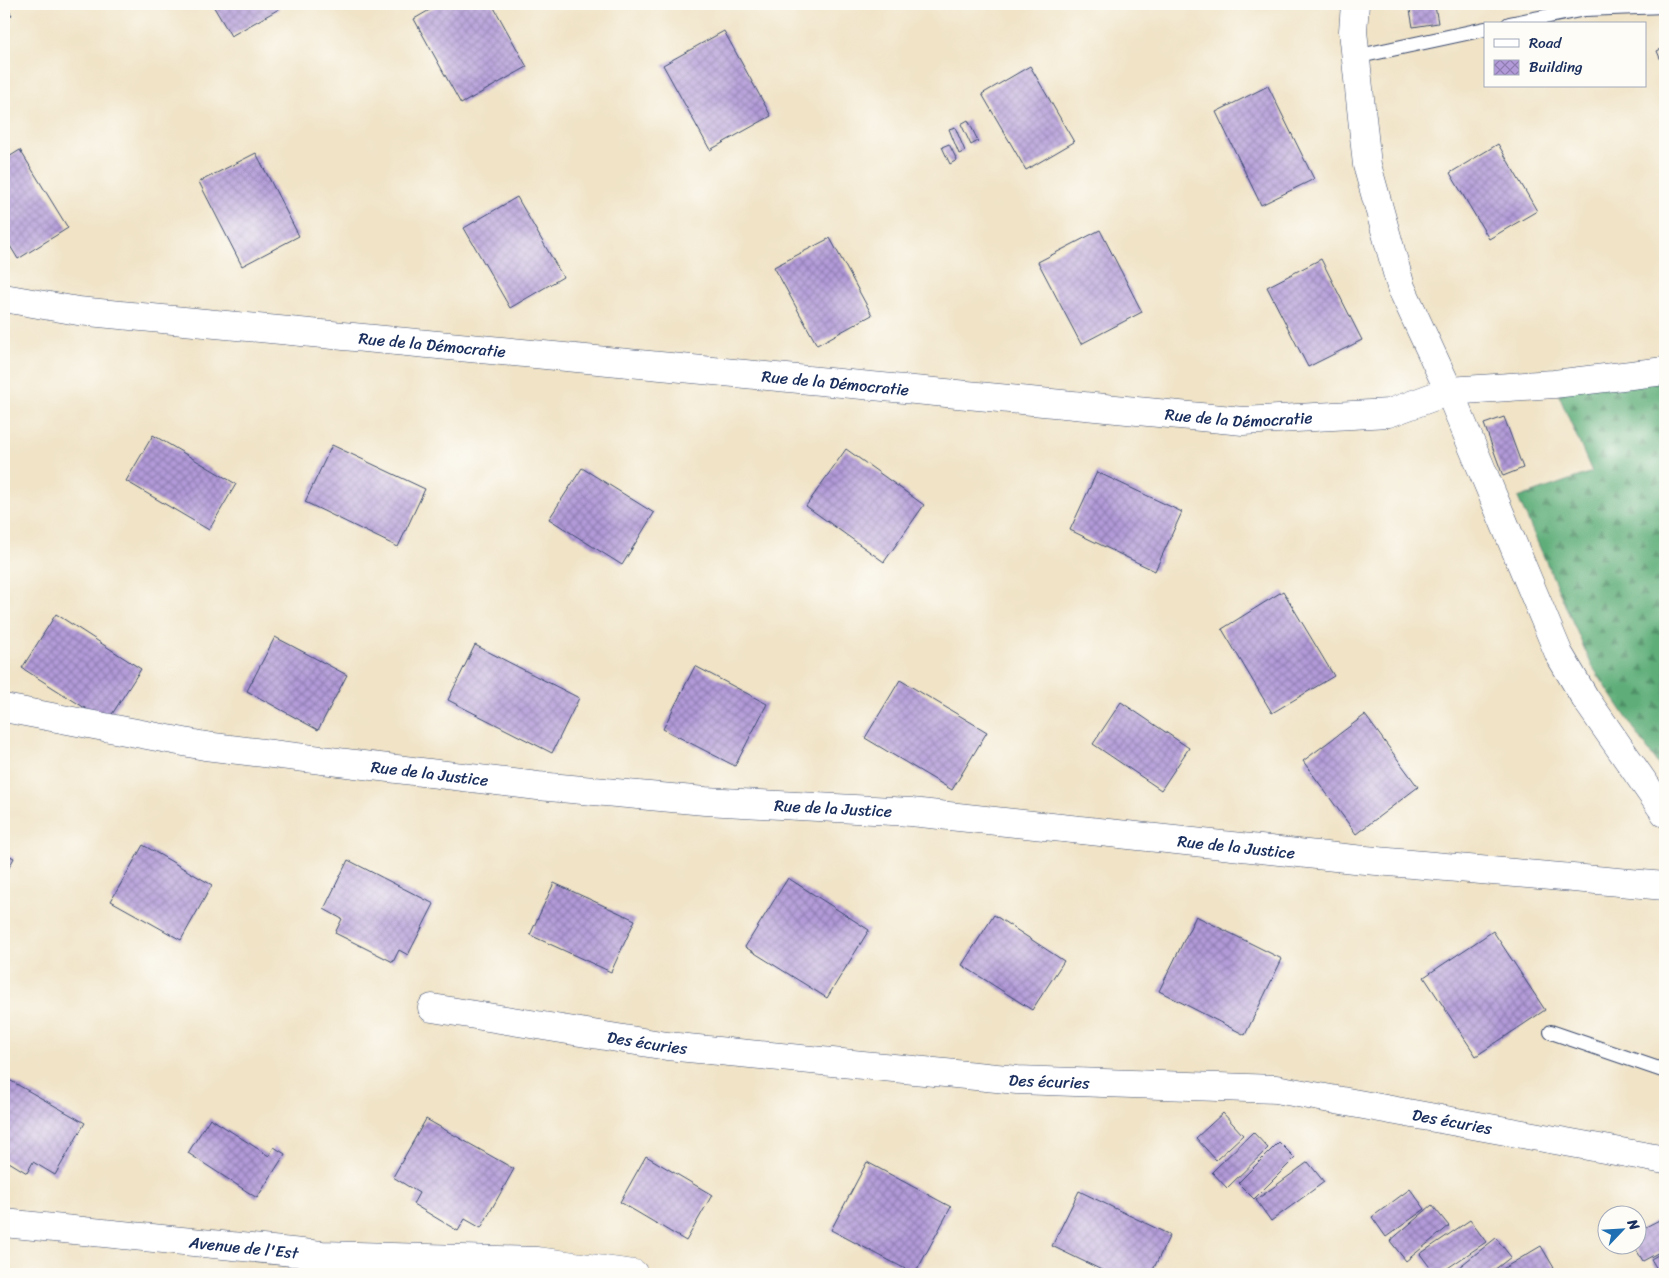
<svg xmlns="http://www.w3.org/2000/svg" width="1669" height="1278" font-family="Sriracha,sans-serif">
<defs>
<pattern id="forest-firs" width="22" height="20" patternUnits="userSpaceOnUse" patternTransform="scale(1.25)"><rect width="22" height="20" fill="#5fae79"/><path d="M5 1l3.5 6h-7zM16 11l3.5 6h-7z" fill="#4e8e66"/></pattern>
<pattern id="building-cross-hatch" width="8" height="8" patternUnits="userSpaceOnUse" patternTransform="scale(1.25)"><rect width="8" height="8" fill="#b29ad8"/><path d="M0 0l8 8M0 8l8-8" fill="none" stroke="#907eb2"/></pattern>
</defs>
<rect width="100%" height="100%" fill="#fdfcf7"/>
<filter id="ink" filterUnits="userSpaceOnUse"><feTurbulence type="fractalNoise" baseFrequency=".02" numOctaves="2"/><feDisplacementMap in="SourceGraphic" scale="10" xChannelSelector="R" yChannelSelector="G"/><feConvolveMatrix kernelMatrix="1 2 1 2 8 2 1 2 1" color-interpolation-filters="sRGB"/></filter>
<filter id="wash" filterUnits="userSpaceOnUse"><feTurbulence type="fractalNoise" baseFrequency=".0096" numOctaves="4" result="noise"/><feDisplacementMap in="SourceGraphic" scale="20" xChannelSelector="R" yChannelSelector="G"/><feGaussianBlur stdDeviation="1.12" result="paint"/><feColorMatrix in="noise" values="0 0 0 0 0 0 0 0 0 0 0 0 0 0 0 0 0 1.4 0 .05"/><feComposite in="paint" operator="in"/></filter>
<g filter="url(#wash)">
<rect width="100%" height="100%" fill="#f0e3c6"/>
<path fill="url(#forest-firs)" stroke="#3d6e6c" d="M1665,371V775L1592,666L1518,498L1592,472L1554,384Z"/>
<g id="blocks">
<g fill="url(#building-cross-hatch)">
<path d="M4,4L12,15L4,19Z"/>
<path d="M212,4H276L279,9L231,36Z"/>
<path d="M440,4H492L527,67L461,104L414,19Z"/>
<path d="M1435,6L1438,23L1413,27L1410,10Z"/>
<path d="M724,31L771,116L710,150L663,65Z"/>
<path d="M1665,47V70L1657,51Z"/>
<path d="M1030,66L1074,142L1026,170L982,94Z"/>
<path d="M1268,86L1314,179L1261,205L1216,112Z"/>
<path d="M968,120L978,141L971,145L961,124Z"/>
<path d="M955,127L965,151L959,154L949,129Z"/>
<path d="M949,144L957,160L950,164L942,147Z"/>
<path d="M1498,144L1537,211L1489,239L1450,173Z"/>
<path d="M20,150L68,228L18,259L4,236V160Z"/>
<path d="M256,153L299,236L242,266L199,182Z"/>
<path d="M517,197L563,277L510,308L464,228Z"/>
<path d="M1100,230L1142,312L1081,344L1038,262Z"/>
<path d="M830,238L872,315L817,345L774,267Z"/>
<path d="M1321,259L1362,340L1308,367L1267,287Z"/>
<path d="M1504,417L1523,468L1503,476L1484,424Z"/>
<path d="M153,435L236,484L209,530L126,481Z"/>
<path d="M332,445L425,489L398,547L305,502Z"/>
<path d="M846,449L924,505L884,562L806,506Z"/>
<path d="M582,468L654,513L622,565L549,519Z"/>
<path d="M1097,472L1182,512L1155,571L1070,530Z"/>
<path d="M1283,591L1334,676L1272,713L1222,629Z"/>
<path d="M56,614L141,669L107,722L22,668Z"/>
<path d="M275,637L347,675L318,730L247,691Z"/>
<path d="M475,645L579,698L552,753L448,700Z"/>
<path d="M695,666L767,704L735,766L663,729Z"/>
<path d="M900,680L987,732L952,790L865,738Z"/>
<path d="M1121,702L1189,748L1161,790L1093,744Z"/>
<path d="M1365,715L1418,787L1356,834L1303,761Z"/>
<path d="M143,845L212,885L181,940L111,901Z"/>
<path d="M4,853L14,858L4,877Z"/>
<path d="M348,860L434,904L408,955L399,950L393,962L335,933L342,919L324,909Z"/>
<path d="M788,878L869,930L827,998L745,947Z"/>
<path d="M554,883L635,920L611,972L530,935Z"/>
<path d="M994,915L1064,961L1032,1010L962,965Z"/>
<path d="M1196,916L1282,959L1245,1035L1159,991Z"/>
<path d="M1493,931L1545,1010L1476,1056L1424,977Z"/>
<path d="M4,1077L85,1123L55,1175L33,1162L27,1173L4,1159Z"/>
<path d="M1223,1113L1243,1135L1216,1160L1196,1138Z"/>
<path d="M210,1118L269,1156L274,1147L285,1154L257,1198L188,1153Z"/>
<path d="M426,1119L514,1169L481,1228L465,1219L458,1231L413,1204L419,1193L393,1177Z"/>
<path d="M1253,1132L1268,1148L1227,1188L1212,1172Z"/>
<path d="M1279,1142L1295,1158L1254,1199L1238,1183Z"/>
<path d="M646,1156L712,1195L686,1241L620,1202Z"/>
<path d="M867,1162L951,1207L915,1274L831,1230Z"/>
<path d="M1308,1162L1324,1182L1271,1221L1256,1200Z"/>
<path d="M1410,1189L1425,1209L1386,1237L1372,1217Z"/>
<path d="M1079,1191L1170,1235L1151,1274H1110L1052,1246Z"/>
<path d="M1432,1205L1449,1226L1406,1261L1390,1241Z"/>
<path d="M1665,1217V1249L1643,1261L1634,1246H1636V1232Z"/>
<path d="M1470,1220L1486,1242L1439,1274H1435L1420,1254Z"/>
<path d="M1496,1238L1511,1257L1489,1274H1457L1454,1271Z"/>
<path d="M1541,1246L1554,1268L1544,1274H1494Z"/>
<path d="M1665,1251V1274H1660L1651,1259Z"/>
</g>
</g>
</g>
<g filter="url(#ink)">
<use href="#blocks" fill-opacity="0" stroke="#3b4a6e" stroke-width="1"/>
<g fill="none" stroke-linecap="round" stroke-linejoin="round">
<g stroke="#3b4a6e" stroke-width="16">
<g id="service">
<path d="M1509,24L1585,9L1665,6"/>
<path d="M1355,57L1485,29"/>
<path d="M1551,1032L1665,1071"/>
</g>
</g>
<g stroke="#3b4a6e" stroke-width="29">
<g id="minor">
<path d="M1355,4L1353,31L1367,165L1401,287L1449,391L1559,654L1585,698L1665,813"/>
<path id="s1" d="M4,298L78,311L1243,421L1389,413L1449,391L1554,384L1665,371"/>
<path id="s2" d="M4,708L205,746L538,786L705,801L911,812L1354,859L1665,886"/>
<path id="s3" d="M432,1008L667,1046L1017,1080L1276,1089L1665,1160"/>
<path id="s4" d="M4,1223L322,1255L537,1261L634,1274"/>
</g>
</g>
<use href="#service" stroke="#fff" stroke-width="14"/>
<use href="#minor" stroke="#fff" stroke-width="28"/>
</g>
</g>
<g text-anchor="middle" dominant-baseline="central" stroke-width="5" stroke-linejoin="round" paint-order="stroke">
<g font-size="16" fill="#1b2f5e" stroke="#fdfcf7">
<text stroke="none"><textPath href="#s1" startOffset="431">Rue de la Démocratie</textPath></text>
<text stroke="none"><textPath href="#s1" startOffset="836">Rue de la Démocratie</textPath></text>
<text stroke="none"><textPath href="#s1" startOffset="1241">Rue de la Démocratie</textPath></text>
<text stroke="none"><textPath href="#s2" startOffset="431">Rue de la Justice</textPath></text>
<text stroke="none"><textPath href="#s2" startOffset="836">Rue de la Justice</textPath></text>
<text stroke="none"><textPath href="#s2" startOffset="1241">Rue de la Justice</textPath></text>
<text stroke="none"><textPath href="#s3" startOffset="218">Des écuries</textPath></text>
<text stroke="none"><textPath href="#s3" startOffset="622">Des écuries</textPath></text>
<text stroke="none"><textPath href="#s3" startOffset="1028">Des écuries</textPath></text>
<text stroke="none"><textPath href="#s4" startOffset="241">Avenue de l'Est</textPath></text>
</g>
</g>
<rect width="1669" height="1278" fill="none" stroke="#fdfcf7" stroke-width="20"/>
<rect x="1484" y="22" width="162" height="65" fill="#fdfcf7" stroke="#a3aaba"/>
<rect x="1494" y="39" width="25" height="8" fill="#ffffff" stroke="#a3aaba"/>
<text x="1529" y="48" font-size="15" fill="#1b2f5e">Road</text>
<rect x="1494" y="60" width="25" height="15" fill="url(#building-cross-hatch)" stroke="#a3aaba"/>
<text x="1529" y="72" font-size="15" fill="#1b2f5e">Building</text>
<g transform="translate(1622 1230) rotate(65)"><circle r="24" fill="#fdfcf7" stroke="#a3aaba"/>
<path d="M0-4L9 19L0 12L-9 19Z" fill="#1f6fb2"/>
<text y="-8" font-size="14" font-weight="bold" text-anchor="middle" fill="#1b2f5e">N</text>
</g>
</svg>
